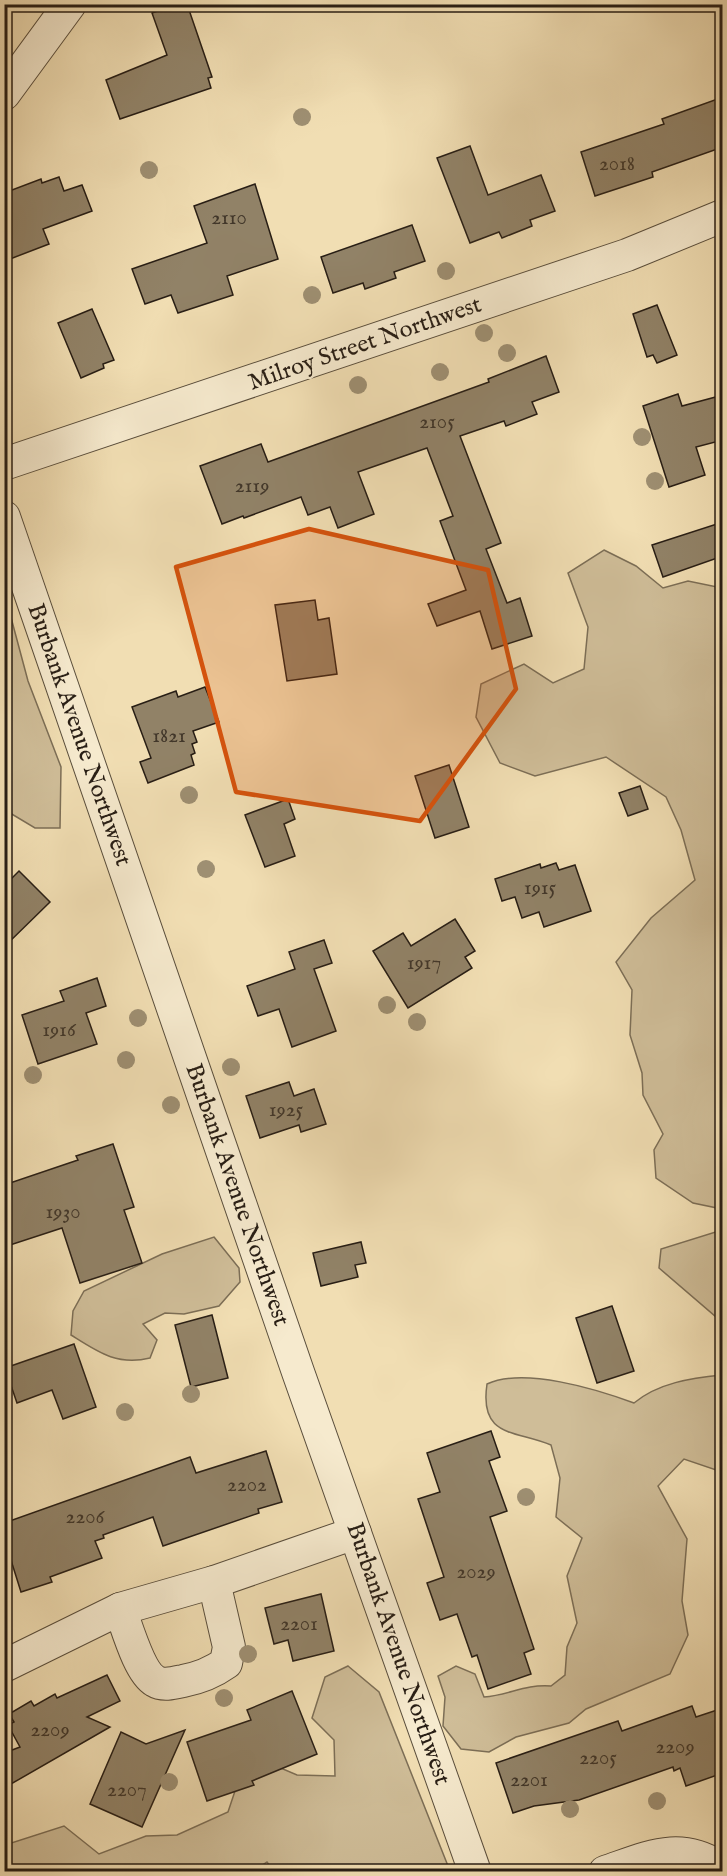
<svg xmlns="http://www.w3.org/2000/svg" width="727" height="1876" font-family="'IM FELL English',serif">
<rect width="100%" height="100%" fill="#f1deb3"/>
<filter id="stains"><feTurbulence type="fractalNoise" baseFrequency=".00333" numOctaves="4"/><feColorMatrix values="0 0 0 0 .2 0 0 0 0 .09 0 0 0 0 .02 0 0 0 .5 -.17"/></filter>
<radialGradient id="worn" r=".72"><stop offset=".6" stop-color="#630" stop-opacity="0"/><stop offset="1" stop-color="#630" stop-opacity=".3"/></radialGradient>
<g fill="#cfbd98" stroke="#7c6e56" stroke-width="1.5">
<path d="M604,550L636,566L663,588L688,581L717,587L722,585V1209L693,1203L656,1178L654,1150L663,1134L643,1095L642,1073L630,1035L632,990L616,962L651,918L695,880L681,830L666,797L606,757L535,776L500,763L476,717L481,684L524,664L553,683L584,669L588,627L568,573Z"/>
<path d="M9,610L28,681L61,767L60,828H35L5,810L4,614Z"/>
<path d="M722,1230V1322L659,1268L661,1249Z"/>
<path d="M214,1237L239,1268L240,1282L219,1306L184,1314L165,1313L143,1324L157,1340L150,1358C117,1366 98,1352 71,1335L73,1311L84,1291L162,1254Z"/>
<path d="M722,1375V1472L684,1459L658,1486L687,1539L682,1601L688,1635L670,1674L586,1709L569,1723L516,1737L489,1752L461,1749L443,1726L445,1697L438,1676L456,1666L475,1674L484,1697C510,1695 524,1684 551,1686L565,1675L567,1647L577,1623L567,1576L582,1538L556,1517L560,1478L551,1445C515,1430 479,1438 487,1384C524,1367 596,1389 634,1403C658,1383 691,1378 722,1375Z"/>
<path d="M348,1666L379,1692L450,1871H274L267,1862L252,1872H5V1845L64,1826L99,1854L146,1836L177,1835L228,1812L241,1773L269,1763L297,1775L335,1776L334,1740L312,1718L325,1677Z"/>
</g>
<g fill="#918267" stroke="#281e15" stroke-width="1.5">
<path d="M177,4H187L212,77L208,78L211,88L120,119L106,80L167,55L152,13Z"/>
<path d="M723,97V147L652,172L653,177L595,196L581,152L664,124L662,119Z"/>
<path d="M470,146L488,195L541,175L555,211L530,220L532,226L502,238L499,232L470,243L437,158Z"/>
<path d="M59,177L64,191L82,185L92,211L43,229L49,244L10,259L4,243V193L41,179L42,183Z"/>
<path d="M255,184L278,259L227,276L233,295L178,313L171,295L145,304L132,269L207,243L194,206Z"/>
<path d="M412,225L425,261L394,272L396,278L365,289L363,283L333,293L321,257Z"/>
<path d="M657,305L677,355L657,363L653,355L647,357L633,314Z"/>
<path d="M92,309L114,360L103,364L104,368L81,378L58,323Z"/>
<path d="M546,356L559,392L532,402L537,414L506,426L504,421L460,436L501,543L486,549L507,603L520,598L532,636L492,649L480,611L437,626L428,604L466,590L440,521L453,516L427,448L358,472L374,514L338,528L330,507L308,515L301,497L244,518L243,516L222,524L200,466L261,444L268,462L489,382L488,379Z"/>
<path d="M678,394L682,406L723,395V440L696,447L705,475L669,487L643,406Z"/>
<path d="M723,522V556L663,577L652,545Z"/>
<path d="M315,600L318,620L329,618L337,674L287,681L275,605Z"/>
<path d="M205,687L219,722L193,731L197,742L192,744L195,753L191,755L194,765L148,783L140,762L151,758L132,707L176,691L178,697Z"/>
<path d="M449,765L469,827L435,838L415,776Z"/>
<path d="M640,786L648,809L628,816L619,793Z"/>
<path d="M288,799L295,819L284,824L295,856L265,867L245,815Z"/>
<path d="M556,863L559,870L575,865L591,911L544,927L539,912L522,918L515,897L502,901L495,879L540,864L541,868Z"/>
<path d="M19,871L50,902L4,947V886Z"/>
<path d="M455,919L475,951L465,957L472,968L408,1008L373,951L403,933L411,946Z"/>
<path d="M324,940L332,963L314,969L336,1031L292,1047L279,1009L258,1016L247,986L295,969L289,952Z"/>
<path d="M97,978L106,1006L86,1013L97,1044L38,1064L22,1015L64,1001L60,991Z"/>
<path d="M289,1082L294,1096L314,1089L326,1124L301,1132L299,1125L260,1138L246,1096Z"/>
<path d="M113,1144L134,1207L124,1210L142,1263L80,1283L62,1228L4,1247V1185L78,1160L76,1156Z"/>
<path d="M361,1242L366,1263L355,1265L358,1277L321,1286L313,1253Z"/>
<path d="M612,1306L634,1371L597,1383L576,1318Z"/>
<path d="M212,1315L228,1378L191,1387L175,1325Z"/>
<path d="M74,1344L96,1407L63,1419L52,1390L17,1403L5,1368Z"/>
<path d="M491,1431L500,1457L489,1461L507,1511L490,1517L534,1649L524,1653L531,1674L488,1689L477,1655L472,1657L457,1614L440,1620L427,1583L444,1577L418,1499L440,1492L427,1453Z"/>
<path d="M266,1451L282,1502L258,1509L259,1513L163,1546L153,1517L103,1535L104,1538L95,1541L102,1558L50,1577L52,1582L21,1592L10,1557L4,1559V1523L190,1457L196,1473Z"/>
<path d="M321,1594L334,1651L293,1661L288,1640L274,1644L265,1608Z"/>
<path d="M107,1675L120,1701L87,1717L110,1727L4,1788V1753L20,1747L8,1725L14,1722L9,1714L31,1701L34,1706L55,1694L57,1698Z"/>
<path d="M292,1691L317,1754L252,1781L254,1785L207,1801L187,1742L251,1720L247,1710Z"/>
<path d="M692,1706L696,1717L723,1708V1773L686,1786L680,1768L674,1771L673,1767L579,1800L534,1806L513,1813L496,1763L618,1721L622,1731Z"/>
<path d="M185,1730L142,1827L90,1804L121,1732L146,1744Z"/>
</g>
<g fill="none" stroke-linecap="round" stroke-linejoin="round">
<g stroke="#5a4e3c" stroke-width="34">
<g id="minor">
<path d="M4,94L70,4"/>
<path d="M4,464L627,255L722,216"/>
<path d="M4,517L298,1372L475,1872"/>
<path d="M120,1609C127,1627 139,1672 155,1681C163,1686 174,1683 183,1681C199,1678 212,1673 226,1663L229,1647L214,1582"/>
<path d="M4,1666L120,1609L214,1582L355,1533"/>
<path d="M605,1872C649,1857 681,1840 722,1869"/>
</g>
</g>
<use href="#minor" stroke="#f6eace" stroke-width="32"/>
</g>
<g fill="#9e8f72">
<circle cx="302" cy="117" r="9"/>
<circle cx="149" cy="170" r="9"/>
<circle cx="446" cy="271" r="9"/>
<circle cx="312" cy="295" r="9"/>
<circle cx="484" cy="333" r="9"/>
<circle cx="507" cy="353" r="9"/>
<circle cx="440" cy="372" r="9"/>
<circle cx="358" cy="385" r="9"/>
<circle cx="642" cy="437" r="9"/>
<circle cx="655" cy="481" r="9"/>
<circle cx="189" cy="795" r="9"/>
<circle cx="206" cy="869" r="9"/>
<circle cx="387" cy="1005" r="9"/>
<circle cx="138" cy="1018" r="9"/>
<circle cx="417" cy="1022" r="9"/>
<circle cx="126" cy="1060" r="9"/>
<circle cx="231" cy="1067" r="9"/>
<circle cx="33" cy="1075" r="9"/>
<circle cx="171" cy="1105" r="9"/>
<circle cx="191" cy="1394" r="9"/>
<circle cx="125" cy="1412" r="9"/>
<circle cx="526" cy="1497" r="9"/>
<circle cx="248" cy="1654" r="9"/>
<circle cx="224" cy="1698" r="9"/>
<circle cx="169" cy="1782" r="9"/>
<circle cx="657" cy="1801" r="9"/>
<circle cx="570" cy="1809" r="9"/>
</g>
<path fill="#d5530d" fill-opacity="0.2" stroke="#d5530d" stroke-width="4.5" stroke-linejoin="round" d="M309,529L488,570L516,689L420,821L236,792L176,567Z"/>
<g text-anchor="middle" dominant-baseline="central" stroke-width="4.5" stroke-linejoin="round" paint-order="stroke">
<g font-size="21" fill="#42372a">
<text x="617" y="164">2018</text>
<text x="229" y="218">2110</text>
<text x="437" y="422">2105</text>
<text x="252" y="486">2119</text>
<text x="169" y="736">1821</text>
<text x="540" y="888">1915</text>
<text x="424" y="963">1917</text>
<text x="59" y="1030">1916</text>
<text x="286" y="1110">1925</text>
<text x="63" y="1212">1930</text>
<text x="247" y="1485">2202</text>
<text x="85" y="1517">2206</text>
<text x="476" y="1572">2029</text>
<text x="299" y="1624">2201</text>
<text x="50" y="1730">2209</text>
<text x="675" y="1747">2209</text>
<text x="598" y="1758">2205</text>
<text x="529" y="1780">2201</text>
<text x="127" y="1790">2207</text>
</g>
<g font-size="24" fill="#281e15" stroke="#f6eace">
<text transform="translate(365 344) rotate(-19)">Milroy Street Northwest</text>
<text transform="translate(79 735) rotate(71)">Burbank Avenue Northwest</text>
<text transform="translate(237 1195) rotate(71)">Burbank Avenue Northwest</text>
<text transform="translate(398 1654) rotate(71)">Burbank Avenue Northwest</text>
</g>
</g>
<rect width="727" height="1876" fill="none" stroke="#f1deb3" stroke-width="24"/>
<rect x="6" y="6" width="715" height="1864" fill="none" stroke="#281e15" stroke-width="3"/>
<rect x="12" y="12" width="703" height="1852" fill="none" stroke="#281e15" stroke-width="1.5"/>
<rect width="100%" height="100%" filter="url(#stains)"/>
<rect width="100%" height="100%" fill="url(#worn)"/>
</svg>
